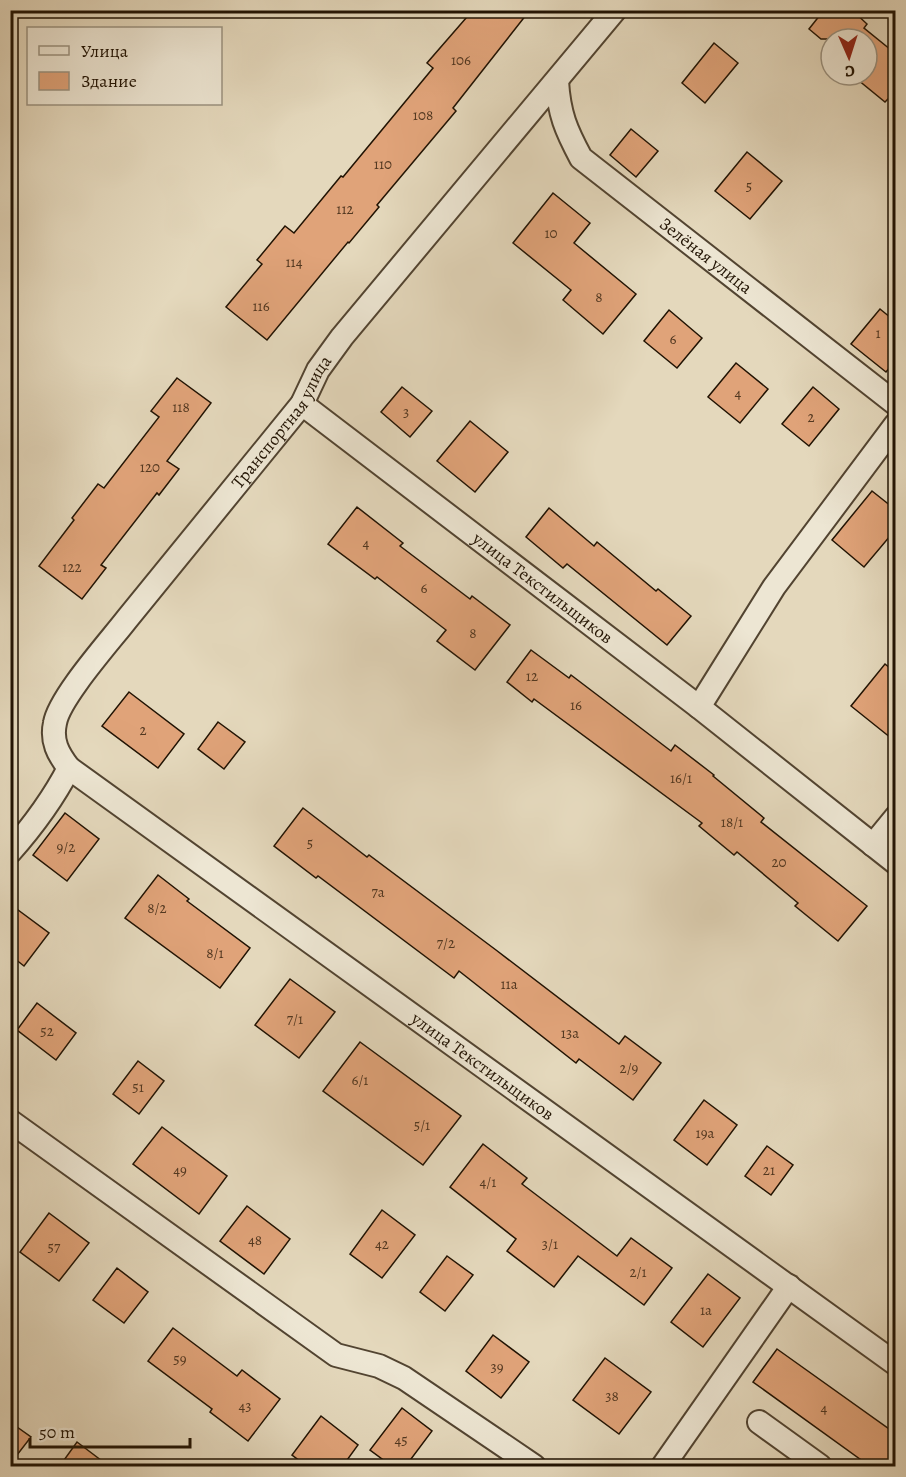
<svg xmlns="http://www.w3.org/2000/svg" width="906" height="1477" font-family="Alegreya,serif">
<rect width="100%" height="100%" fill="#e4d8bc"/>
<filter id="stains"><feTurbulence type="fractalNoise" baseFrequency=".00333" numOctaves="4"/><feColorMatrix values="0 0 0 0 .2 0 0 0 0 .09 0 0 0 0 .02 0 0 0 .5 -.17"/></filter>
<radialGradient id="worn" r=".72"><stop offset=".6" stop-color="#630" stop-opacity="0"/><stop offset="1" stop-color="#630" stop-opacity=".3"/></radialGradient>
<g fill="#e0a379" stroke="#211303" stroke-width="1.5">
<path d="M473,10H530L453,108L456,111L377,205L379,207L349,243L348,242L267,340L226,307L262,264L257,260L285,226L294,233L341,176L343,177L433,68L427,63Z"/>
<path d="M824,10H852L867,24L864,28L896,54V99L891,96L885,102L852,75H867V39H821L809,29Z"/>
<path d="M714,43L738,63L705,103L682,83Z"/>
<path d="M631,129L658,151L636,177L610,155Z"/>
<path d="M747,152L782,181L750,219L715,191Z"/>
<path d="M553,193L590,223L574,243L636,294L603,334L563,300L571,290L513,243Z"/>
<path d="M880,309L896,322V360L886,372L851,344Z"/>
<path d="M669,310L702,338L677,368L644,341Z"/>
<path d="M736,363L768,389L740,423L708,397Z"/>
<path d="M177,378L211,403L167,461L179,469L159,495L157,493L101,565L106,568L82,599L39,566L74,520L72,518L98,484L104,488L159,417L151,411Z"/>
<path d="M402,387L432,411L410,437L381,412Z"/>
<path d="M813,387L839,409L809,446L782,424Z"/>
<path d="M470,421L508,452L475,492L437,461Z"/>
<path d="M872,491L896,510V529L864,567L832,540Z"/>
<path d="M357,507L403,543L400,546L470,599L472,596L510,625L475,670L437,641L446,630L377,577L375,579L328,544Z"/>
<path d="M549,508L594,546L597,542L656,591L658,589L691,616L667,645L567,564L563,568L526,537Z"/>
<path d="M531,650L569,678L571,675L671,751L675,745L714,775L713,776L764,818L761,822L867,906L838,941L795,906L798,903L737,852L734,855L699,826L702,823L534,699L532,702L507,682Z"/>
<path d="M885,664L896,673V742L851,706Z"/>
<path d="M129,692L184,734L158,768L102,726Z"/>
<path d="M218,722L245,742L224,769L198,749Z"/>
<path d="M303,808L367,857L369,855L496,950L619,1044L625,1036L661,1063L633,1100L579,1059L576,1063L459,971L454,978L318,876L316,878L274,846Z"/>
<path d="M65,813L99,839L67,881L33,855Z"/>
<path d="M158,875L189,899L187,901L250,948L220,988L125,918Z"/>
<path d="M10,904L49,933L24,966L10,955Z"/>
<path d="M290,979L335,1012L299,1058L255,1025Z"/>
<path d="M37,1003L76,1033L56,1060L17,1030Z"/>
<path d="M360,1042L461,1116L423,1165L323,1091Z"/>
<path d="M138,1061L164,1081L139,1114L113,1094Z"/>
<path d="M704,1100L737,1125L707,1165L674,1140Z"/>
<path d="M162,1127L227,1176L199,1214L133,1164Z"/>
<path d="M483,1144L527,1178L522,1184L617,1256L631,1238L672,1268L644,1305L578,1256L554,1287L507,1251L516,1239L450,1187Z"/>
<path d="M767,1146L793,1165L771,1195L745,1176Z"/>
<path d="M247,1206L290,1239L264,1274L220,1241Z"/>
<path d="M382,1210L415,1235L382,1278L350,1254Z"/>
<path d="M49,1213L89,1243L59,1281L20,1252Z"/>
<path d="M447,1256L473,1275L445,1311L420,1292Z"/>
<path d="M117,1268L148,1292L124,1323L93,1300Z"/>
<path d="M708,1274L740,1298L703,1347L671,1322Z"/>
<path d="M173,1328L237,1376L242,1370L280,1399L248,1441L210,1412L212,1409L148,1361Z"/>
<path d="M493,1335L529,1362L501,1398L466,1371Z"/>
<path d="M777,1349L896,1434V1467H871L753,1382Z"/>
<path d="M605,1358L651,1392L619,1434L573,1400Z"/>
<path d="M402,1408L432,1431L405,1467H393L370,1450Z"/>
<path d="M321,1416L358,1445L342,1467H308L292,1455Z"/>
<path d="M10,1422L31,1437L10,1464Z"/>
<path d="M77,1442L110,1467H59Z"/>
</g>
<g fill="none" stroke-linecap="round" stroke-linejoin="round">
<g stroke="#524431" stroke-width="26">
<g id="minor">
<path id="s1" d="M557,81C559,114 566,130 581,158L896,404"/>
<path id="s2" d="M302,404L699,707L896,863"/>
<path d="M699,707L774,587L896,424"/>
<path id="s3" d="M69,768L896,1364"/>
<path d="M873,845L896,817"/>
<path id="s4" d="M10,852C33,826 53,799 69,768C58,754 51,741 55,723C59,698 110,641 127,619C186,547 244,475 302,404L318,370L342,337L615,10"/>
<path d="M10,1121L336,1355L379,1366L404,1378L534,1466"/>
<path d="M759,1422L820,1466"/>
<path d="M663,1466L789,1286"/>
</g>
</g>
<use href="#minor" stroke="#ede6d3" stroke-width="22"/>
</g>
<g text-anchor="middle" dominant-baseline="central" stroke-width="4.5" stroke-linejoin="round" paint-order="stroke">
<g font-size="15" fill="#513720">
<text x="461" y="60">106</text>
<text x="423" y="115">108</text>
<text x="383" y="164">110</text>
<text x="749" y="186">5</text>
<text x="345" y="209">112</text>
<text x="551" y="233">10</text>
<text x="294" y="262">114</text>
<text x="599" y="297">8</text>
<text x="261" y="306">116</text>
<text x="878" y="333">1</text>
<text x="673" y="339">6</text>
<text x="738" y="393">4</text>
<text x="181" y="407">118</text>
<text x="406" y="412">3</text>
<text x="811" y="417">2</text>
<text x="150" y="467">120</text>
<text x="366" y="543">4</text>
<text x="72" y="567">122</text>
<text x="424" y="588">6</text>
<text x="473" y="633">8</text>
<text x="532" y="676">12</text>
<text x="576" y="705">16</text>
<text x="143" y="730">2</text>
<text x="681" y="778">16/1</text>
<text x="732" y="822">18/1</text>
<text x="310" y="843">5</text>
<text x="66" y="847">9/2</text>
<text x="779" y="862">20</text>
<text x="378" y="892">7а</text>
<text x="157" y="908">8/2</text>
<text x="446" y="943">7/2</text>
<text x="215" y="953">8/1</text>
<text x="509" y="984">11а</text>
<text x="295" y="1019">7/1</text>
<text x="47" y="1031">52</text>
<text x="570" y="1033">13а</text>
<text x="629" y="1068">2/9</text>
<text x="360" y="1080">6/1</text>
<text x="138" y="1087">51</text>
<text x="422" y="1125">5/1</text>
<text x="705" y="1133">19а</text>
<text x="180" y="1170">49</text>
<text x="769" y="1170">21</text>
<text x="488" y="1182">4/1</text>
<text x="255" y="1240">48</text>
<text x="382" y="1244">42</text>
<text x="550" y="1244">3/1</text>
<text x="54" y="1247">57</text>
<text x="638" y="1272">2/1</text>
<text x="706" y="1310">1а</text>
<text x="180" y="1359">59</text>
<text x="497" y="1367">39</text>
<text x="612" y="1396">38</text>
<text x="245" y="1406">43</text>
<text x="824" y="1408">4</text>
<text x="401" y="1440">45</text>
</g>
<g font-size="18" fill="#211303" stroke="#ede6d3">
<text stroke="none"><textPath href="#s1" startOffset="240">Зелёная улица</textPath></text>
<text stroke="none"><textPath href="#s4" startOffset="530">Транспортная улица</textPath></text>
<text stroke="none"><textPath href="#s2" startOffset="303">улица Текстильщиков</textPath></text>
<text stroke="none"><textPath href="#s3" startOffset="510">улица Текстильщиков</textPath></text>
</g>
</g>
<rect width="906" height="1477" fill="none" stroke="#e4d8bc" stroke-width="36"/>
<rect x="12" y="12" width="882" height="1453" fill="none" stroke="#211303" stroke-width="3"/>
<rect x="18" y="18" width="870" height="1441" fill="none" stroke="#211303" stroke-width="1.5"/>
<rect x="27" y="27" width="195" height="78" fill="#ede6d3" stroke="#9b9280" stroke-width="1.5"/>
<rect x="39" y="46" width="30" height="9" fill="#ede6d3" stroke="#9b9280" stroke-width="1.5"/>
<text x="81" y="57" font-size="18" fill="#211303">Улица</text>
<rect x="39" y="72" width="30" height="18" fill="#e0a379" stroke="#9b9280" stroke-width="1.5"/>
<text x="81" y="87" font-size="18" fill="#211303">Здание</text>
<g transform="translate(849 57) rotate(177)"><circle r="28" fill="#ede6d3" stroke="#9b9280" stroke-width="1.5"/>
<path d="M0-4.5L10 22L0 15L-10 22Z" fill="#8f2418"/>
<text y="-9" font-size="16" font-weight="bold" text-anchor="middle" fill="#211303">С</text>
</g>
<path d="M30 1438v9h160v-9" fill="none" stroke="#211303" stroke-width="3"/>
<text x="39" y="1438" font-size="18" fill="#211303" stroke="#ede6d3" stroke-width="4.5" paint-order="stroke">50 m</text>
<rect width="100%" height="100%" filter="url(#stains)"/>
<rect width="100%" height="100%" fill="url(#worn)"/>
</svg>
